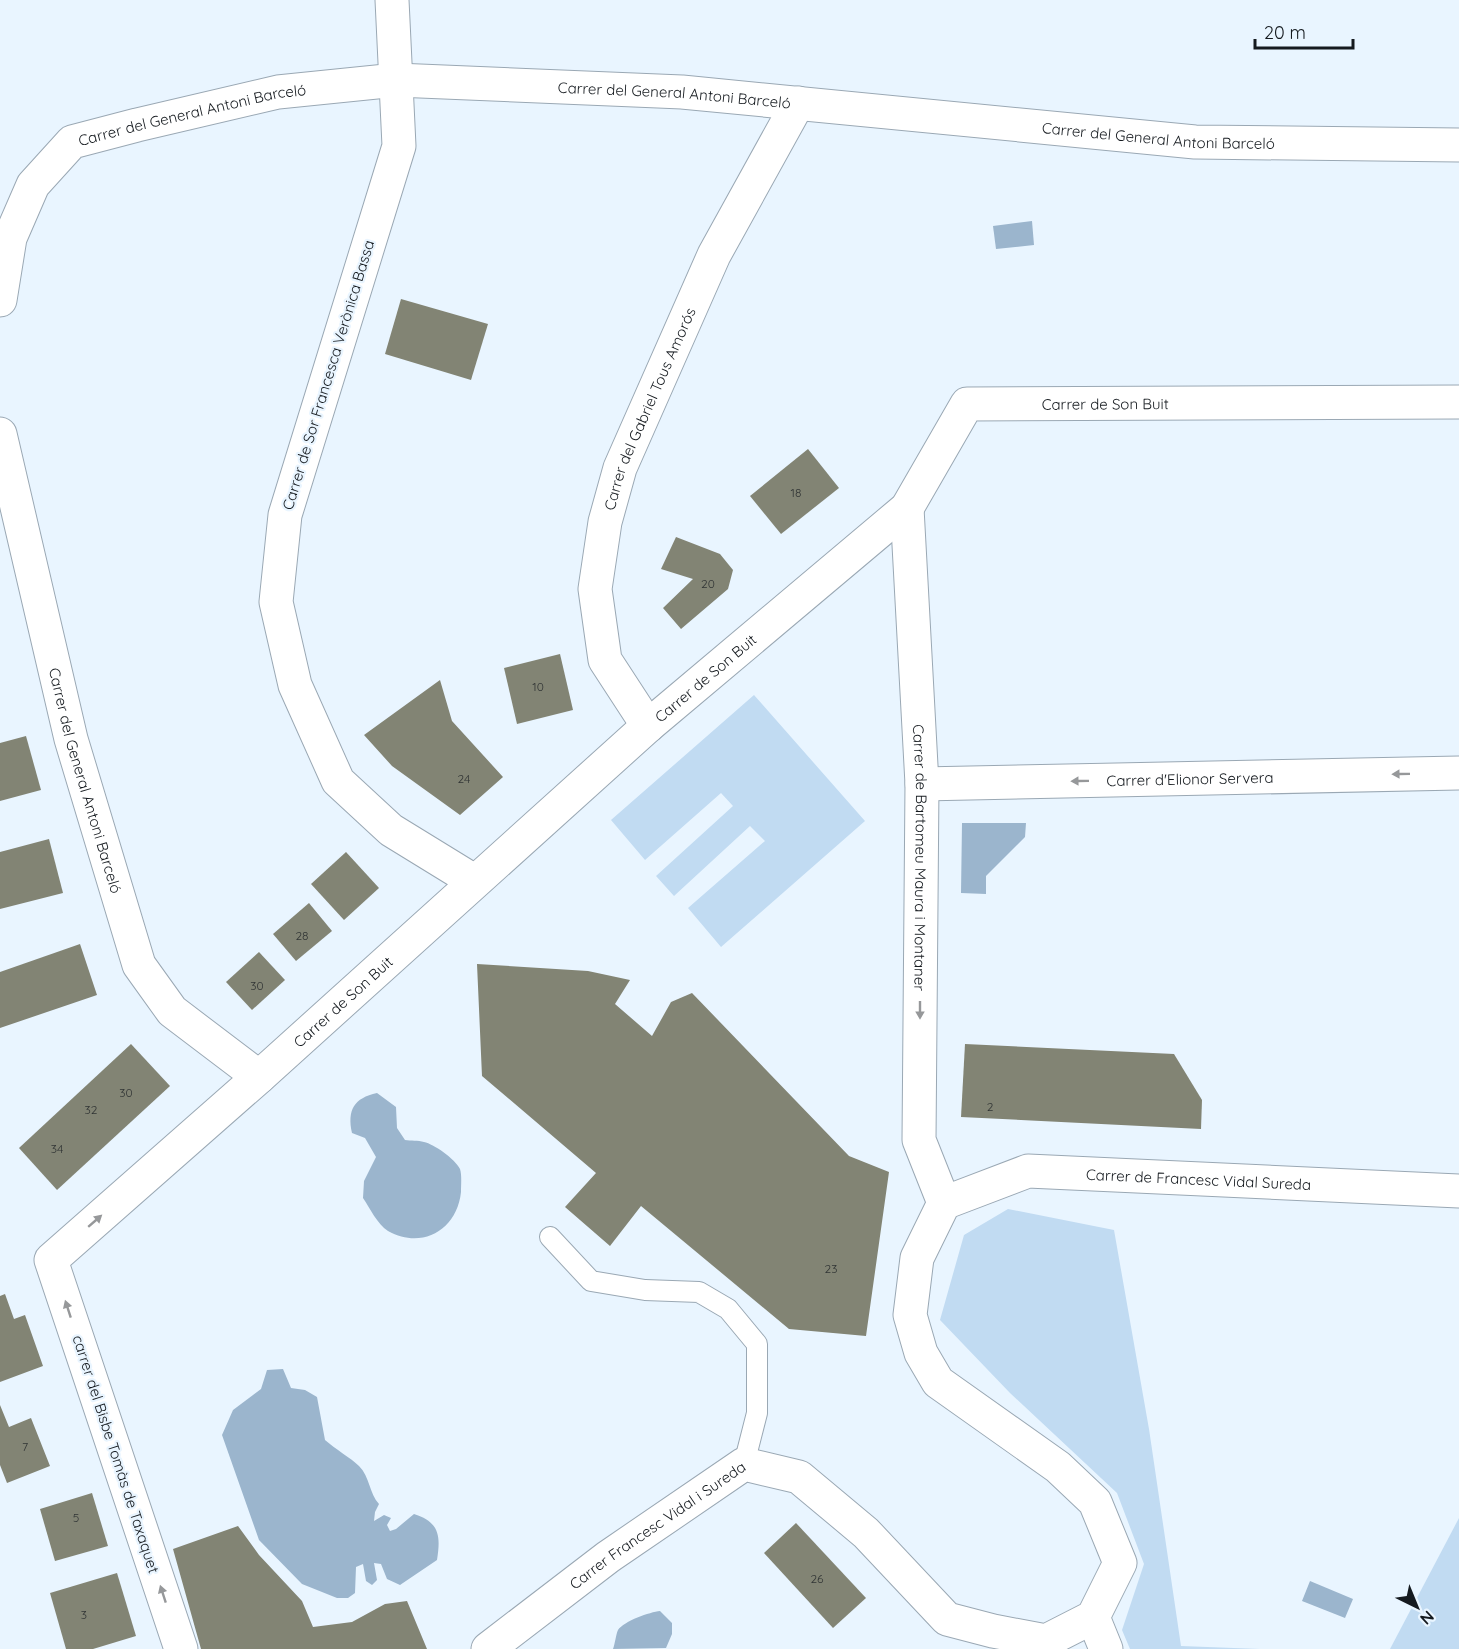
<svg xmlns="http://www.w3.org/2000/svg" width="1459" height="1649" font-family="Quicksand,sans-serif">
<rect width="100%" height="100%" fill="#e9f5ff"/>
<g fill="#c1dbf2">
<path d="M754,695L865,821L721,947L688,908L765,841L750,826L674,896L656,876L733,806L721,793L645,860L611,820Z"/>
<path d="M1008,1209L1114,1230L1149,1429L1181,1646L1260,1649H1130L1122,1630L1144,1564L1117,1493L1010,1393L940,1320L964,1235Z"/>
<path d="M1459,1518V1649H1390Z"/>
</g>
<g fill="#9bb5cd">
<path d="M1032,221L1034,245L996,249L993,226Z"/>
<path d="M962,823H1026L1025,837L986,876V894L961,893Z"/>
<path d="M377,1093L396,1107L397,1128L405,1140C411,1141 418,1140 424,1142C434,1144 455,1159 460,1169C462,1175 461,1186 461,1192C457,1230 422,1250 388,1231C377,1224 370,1208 363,1198L364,1181L376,1157L365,1138L352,1133C347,1110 354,1098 377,1093Z"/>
<path d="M283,1369L291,1388L305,1390L317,1397L325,1440C335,1449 351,1458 359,1466C370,1477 369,1493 379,1504L375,1512L374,1521L384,1515L391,1518L387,1525L390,1531L396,1529L414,1514C439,1522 441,1535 437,1560L400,1585L387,1579L381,1564L374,1563L377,1580L372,1585L366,1581L363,1564L356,1567L355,1593L348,1598H337L302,1584L259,1540L222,1435L233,1410L261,1389L267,1370Z"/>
<path d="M1310,1581L1353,1599L1345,1618L1302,1601Z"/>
<path d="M660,1611L672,1623V1634L666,1648L613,1649C615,1644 616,1634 618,1630C624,1621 650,1612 660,1611Z"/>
</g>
<g fill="#828474">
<path d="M401,299L488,324L471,380L385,354Z"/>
<path d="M808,449L839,488L781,534L750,496Z"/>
<path d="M676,537L720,554L733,570L728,589L681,629L663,608L693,579L661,569Z"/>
<path d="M560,654L573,710L517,724L504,668Z"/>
<path d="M440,680L452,721L503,777L460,815L392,766L364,735Z"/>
<path d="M26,736L41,790L0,801V743Z"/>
<path d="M49,839L63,893L0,909V852Z"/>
<path d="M346,852L379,888L344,920L311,884Z"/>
<path d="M309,903L332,931L296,961L273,934Z"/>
<path d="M80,944L97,995L0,1028V972Z"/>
<path d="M259,952L285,980L252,1010L226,982Z"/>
<path d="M477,964L588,971L630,980L615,1004L652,1036L671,1002L692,993L849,1156L889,1172L866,1336L789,1329L641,1206L610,1246L565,1207L596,1173L482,1076Z"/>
<path d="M131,1044L170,1086L57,1190L19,1148Z"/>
<path d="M965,1044L1174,1054L1202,1100L1201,1129L961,1117Z"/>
<path d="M5,1294L14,1319L25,1315L43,1366L0,1382V1296Z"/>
<path d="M0,1405L9,1427L31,1418L50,1466L7,1483L0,1465Z"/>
<path d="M92,1493L108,1546L55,1561L40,1509Z"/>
<path d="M796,1523L866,1598L833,1628L764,1553Z"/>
<path d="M238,1526L259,1555L302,1601L313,1627L352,1622L385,1604L407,1601L427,1649H201L173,1549Z"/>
<path d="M117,1573L136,1636L93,1649H66L50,1593Z"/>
</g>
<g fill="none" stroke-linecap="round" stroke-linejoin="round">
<g stroke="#9aa8b4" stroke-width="22">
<path id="lane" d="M550,1237L591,1281L645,1290L699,1292L728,1309L757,1344V1413L744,1464"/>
</g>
<g stroke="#9aa8b4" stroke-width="35">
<g id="street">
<path d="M392,0L399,146L285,515L276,602L295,685L338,781L391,830L474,881"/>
<path id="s1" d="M0,300L10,238L33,185L72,142L137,125L278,92L396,80L682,92L1195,142L1459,145"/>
<path id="s2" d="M0,434L71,739L139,965L172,1011L259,1077"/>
<path id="s3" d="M907,508L922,784L919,1140L944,1203"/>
<path id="s4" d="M648,726L605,660L595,589L605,522L620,468L714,255L798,103"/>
<path id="s5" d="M922,784L1459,773"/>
<path d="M1093,1617L1106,1649"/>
<path id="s6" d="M181,1649L51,1260L259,1077L648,726L907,508L967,404L1459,402"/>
</g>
</g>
<g stroke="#9aa8b4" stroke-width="35">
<g id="secondary">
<path id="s7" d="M488,1649L608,1557L744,1464L799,1477L866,1533L947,1619L993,1631L1046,1641L1093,1617L1120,1563L1095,1502L1058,1467L938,1382L921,1353L910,1315L917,1258L944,1203L1028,1171L1459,1191"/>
</g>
</g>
<use href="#lane" stroke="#fff" stroke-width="20"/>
<use href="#street" stroke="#fff" stroke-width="33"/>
<use href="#secondary" stroke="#fff" stroke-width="33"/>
</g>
<defs><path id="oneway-solid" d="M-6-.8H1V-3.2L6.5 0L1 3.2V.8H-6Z" transform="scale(1.5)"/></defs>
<g fill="#96989a">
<use href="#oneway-solid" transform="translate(1401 774) rotate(179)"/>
<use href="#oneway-solid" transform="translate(1080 781) rotate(179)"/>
<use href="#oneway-solid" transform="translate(920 1010) rotate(90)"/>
<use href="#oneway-solid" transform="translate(95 1221) rotate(-41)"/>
<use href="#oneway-solid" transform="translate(68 1309) rotate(-108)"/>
<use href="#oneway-solid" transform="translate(163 1594) rotate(-108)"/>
</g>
<g text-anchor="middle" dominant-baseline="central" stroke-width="4.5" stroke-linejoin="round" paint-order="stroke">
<g font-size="12" fill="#303434">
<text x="796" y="492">18</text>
<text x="708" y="583">20</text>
<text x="538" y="686">10</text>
<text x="464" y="778">24</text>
<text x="302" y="935">28</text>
<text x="257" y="985">30</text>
<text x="126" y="1092">30</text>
<text x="990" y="1106">2</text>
<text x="91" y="1109">32</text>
<text x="57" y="1148">34</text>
<text x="831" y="1268">23</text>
<text x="25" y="1446">7</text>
<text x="76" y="1517">5</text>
<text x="817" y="1578">26</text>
<text x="84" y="1614">3</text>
</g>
<g font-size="15" fill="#151a1f" stroke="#e9f5ff">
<text stroke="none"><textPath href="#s1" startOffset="788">Carrer del General Antoni Barceló</textPath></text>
<text stroke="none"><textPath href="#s1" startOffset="302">Carrer del General Antoni Barceló</textPath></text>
<text stroke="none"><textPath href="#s1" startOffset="1274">Carrer del General Antoni Barceló</textPath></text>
<text transform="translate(328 375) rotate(-73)">Carrer de Sor Francesca Verònica Bassa</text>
<text stroke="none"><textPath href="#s6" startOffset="1808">Carrer de Son Buit</textPath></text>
<text stroke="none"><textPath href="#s4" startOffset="340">Carrer del Gabriel Tous Amorós</textPath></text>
<text stroke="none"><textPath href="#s6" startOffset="1286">Carrer de Son Buit</textPath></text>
<text stroke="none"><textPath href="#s5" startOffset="268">Carrer d'Elionor Servera</textPath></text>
<text stroke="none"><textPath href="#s2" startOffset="357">Carrer del General Antoni Barceló</textPath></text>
<text stroke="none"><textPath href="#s3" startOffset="350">Carrer de Bartomeu Maura i Montaner</textPath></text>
<text stroke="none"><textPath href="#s6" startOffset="800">Carrer de Son Buit</textPath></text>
<text stroke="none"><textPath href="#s7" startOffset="1509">Carrer de Francesc Vidal Sureda</textPath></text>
<text transform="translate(116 1454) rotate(72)">carrer del Bisbe Tomàs de Taxaquet</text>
<text stroke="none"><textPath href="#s7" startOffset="210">Carrer Francesc Vidal i Sureda</textPath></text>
</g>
</g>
<g transform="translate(1417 1607) rotate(137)" stroke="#e9f5ff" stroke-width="4.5" paint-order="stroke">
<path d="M0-4.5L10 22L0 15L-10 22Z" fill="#151a1f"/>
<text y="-9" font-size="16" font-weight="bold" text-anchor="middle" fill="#151a1f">N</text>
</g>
<path d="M1255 39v9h98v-9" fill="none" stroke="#151a1f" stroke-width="3"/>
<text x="1264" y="39" font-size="18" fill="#151a1f" stroke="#e9f5ff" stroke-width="4.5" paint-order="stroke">20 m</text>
</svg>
